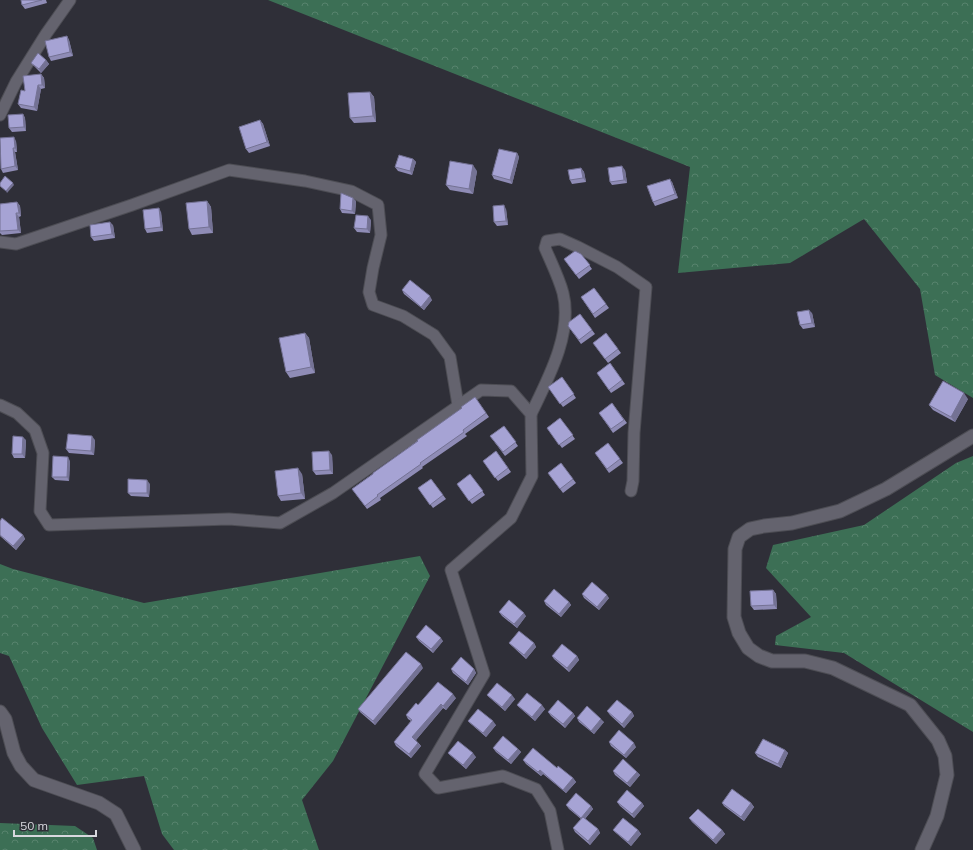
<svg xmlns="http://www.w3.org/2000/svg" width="973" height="850" font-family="Mulish,sans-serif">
<defs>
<pattern id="forest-crowns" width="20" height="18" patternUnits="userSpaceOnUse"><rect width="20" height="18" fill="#3c6f55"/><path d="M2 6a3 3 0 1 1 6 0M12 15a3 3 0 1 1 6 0" fill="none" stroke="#57836d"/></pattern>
</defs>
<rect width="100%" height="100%" fill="#2f2f38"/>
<g fill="url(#forest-crowns)">
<path d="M268,0H973V398L935,375L920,289L864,219L790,263L678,273L690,167Z"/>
<path d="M973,456V732L844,653L775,645L776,636L811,617L766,568L773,545L864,525L956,463Z"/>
<path d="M420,556L430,576L333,761L302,800L319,850H174L162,834L144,776L77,785L42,728L9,656L0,653V564L13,569L144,603Z"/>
<path d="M0,823L75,826L93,838L97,850H0Z"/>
</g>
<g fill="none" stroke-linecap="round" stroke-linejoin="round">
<g stroke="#4d4d54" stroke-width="13">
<g id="minor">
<path d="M0,115L16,82L46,34L70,0"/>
<path d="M0,242L16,244L132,205L229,170L305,181L351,191L378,205L381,235L373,268L369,292L373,305L403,316L434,335L450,357L458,405"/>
<path d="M0,405L17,413L35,430L43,453L40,511L49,525L229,519L280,523L333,493L481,390L511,391L531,414L532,476L511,518L451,570L484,674L425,774L438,788L503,776L536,789L550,811L558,850"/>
<path d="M531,414C548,379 573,333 563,293C559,278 551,262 545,248L547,241L560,239L578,247L617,267L646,287L634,433L633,481L631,491"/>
</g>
</g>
<g stroke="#4d4d54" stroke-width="15">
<g id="tertiary">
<path d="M0,712L5,719L14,753L21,766L34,780L99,803L116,814L134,850"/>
<path d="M922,850L937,816L947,775L945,756L938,740L910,705L833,668L805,661H772L759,656L748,648L739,633L734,617L735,549L739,537L750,529L764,526L792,523L840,511L886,489L973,436"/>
</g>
</g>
<use href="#minor" stroke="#64636e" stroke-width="11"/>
<use href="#tertiary" stroke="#64636e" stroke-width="13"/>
</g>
<g fill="#8f8cb6">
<path d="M21,0H46L47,3L25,9L22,5Z"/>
<path d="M67,36L69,40L73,56L51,61L49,57Z"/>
<path d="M46,60L49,64L41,73L31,63Z"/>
<path d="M41,74L44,78L45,88L41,89L37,111L21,108L18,104L25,91Z"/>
<path d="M370,92L374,97L376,122L354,123L350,118Z"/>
<path d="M23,114L25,118L26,131L12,132L9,128Z"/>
<path d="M260,120L263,124L270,146L249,153L246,149Z"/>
<path d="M16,141L17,152H15L18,170L3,173L1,169Z"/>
<path d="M517,153L519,157L512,184L494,179L492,175Z"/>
<path d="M413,159L416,162L412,175L398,171L395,167Z"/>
<path d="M581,168L584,172L586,182L572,184L570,180Z"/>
<path d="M625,170L627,183L612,185L610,182Z"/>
<path d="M477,171L473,194L450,190L446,185Z"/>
<path d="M672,182L678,198L655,206L653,202Z"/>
<path d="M207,201L211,207L213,233L192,235L189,229Z"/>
<path d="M356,201L355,214L342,213L340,209Z"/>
<path d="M17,202L20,206L21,216L19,217L21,233L2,235L0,233V204Z"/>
<path d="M506,209L508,225L497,226L494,222Z"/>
<path d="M161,212L163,231L147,233L145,229Z"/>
<path d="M371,220L370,233L357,232L354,228Z"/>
<path d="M113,225L115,238L94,241L91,237Z"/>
<path d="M581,254L592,269L579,279L564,259Z"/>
<path d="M594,288L609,308L595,318L581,297Z"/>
<path d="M402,290L432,300L424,310L404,294Z"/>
<path d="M812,313L815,327L803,329L800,325Z"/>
<path d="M580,314L595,334L581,344L568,326Z"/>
<path d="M305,333L309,338L315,373L290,378L286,372Z"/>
<path d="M606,333L621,353L608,363L593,343Z"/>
<path d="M610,363L625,384L611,393L597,373Z"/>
<path d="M562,377L576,398L563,407L548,387Z"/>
<path d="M475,397L489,417L465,434L467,436L422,467L423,468L380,498L381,500L367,509L352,489L462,408Z"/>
<path d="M968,399L955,422L933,410L929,405Z"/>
<path d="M612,403L627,423L613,433L599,413Z"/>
<path d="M560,418L575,439L562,448L547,428Z"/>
<path d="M504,426L518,446L505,456L490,436Z"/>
<path d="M26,440L25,458H14L12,454Z"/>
<path d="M95,440L94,455L69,453L66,449Z"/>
<path d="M608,443L623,463L609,473L595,453Z"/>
<path d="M496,451L511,472L498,481L483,461Z"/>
<path d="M332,455L333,474L316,475L313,471Z"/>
<path d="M70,461L69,481L55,480L52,477Z"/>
<path d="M561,463L576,483L563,493L548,473Z"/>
<path d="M302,474L305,499L281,501L278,496Z"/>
<path d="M470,474L485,495L472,504L457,484Z"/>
<path d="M431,479L446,499L433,508L418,488Z"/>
<path d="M150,484L149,497L131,496L128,493Z"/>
<path d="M0,521L23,535L25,539L16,550L0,536Z"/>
<path d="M773,590L776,594L777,609L754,610L751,606Z"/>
<path d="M582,594L609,598L599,610L584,598Z"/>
<path d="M544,601L569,602L571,605L561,617L546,605Z"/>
<path d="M499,612L526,616L517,628L502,616Z"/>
<path d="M416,637L443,641L433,653L419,641Z"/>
<path d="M509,643H534L536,647L526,659L512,646Z"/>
<path d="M552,656H577L579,660L569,672L554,659Z"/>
<path d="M423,668L375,725L360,712L358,709Z"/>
<path d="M451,669H474L476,673L468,685L453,673Z"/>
<path d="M487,695L515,699L505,711L490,698Z"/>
<path d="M456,698L446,710L443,708L416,740L421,746L411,758L396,746L394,742L411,721L408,719L406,715L418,705Z"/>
<path d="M517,705L545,709L535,721L520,708Z"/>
<path d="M607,711L632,712L634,716L624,728L610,715Z"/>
<path d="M548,712L573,713L575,716L565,728L551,716Z"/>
<path d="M577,718L604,722L594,734L579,722Z"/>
<path d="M468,721L496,725L486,737L471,724Z"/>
<path d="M609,742L636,747L626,758L611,746Z"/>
<path d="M493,748L518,749L521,752L511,764L496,752Z"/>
<path d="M785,750L788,753L781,768L758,757L755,753Z"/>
<path d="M448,753L476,757L466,769L451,756Z"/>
<path d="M523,760L557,768L573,778L576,782L566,793L543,774L541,776L526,764Z"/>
<path d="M613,771L637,772L640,775L630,787L615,775Z"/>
<path d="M617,802L642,803L644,806L634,818L620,806Z"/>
<path d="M722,803H751L754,807L744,821L724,806Z"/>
<path d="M566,805L591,806L593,809L585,819L598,829L600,833L590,845L575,832L573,828L581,819L569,809Z"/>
<path d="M689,818L722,830L725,834L716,844L692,822Z"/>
<path d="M613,830H638L641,834L631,846L616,833Z"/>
</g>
<g fill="#747294">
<path d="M67,36L69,40L73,56L70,52Z"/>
<path d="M46,60L49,64L41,73L39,69Z"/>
<path d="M41,74L44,78L45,88L42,85Z"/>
<path d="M38,85L41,89L37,111L34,107Z"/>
<path d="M370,92L374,97L376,122L373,116Z"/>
<path d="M23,114L25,118L26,131L24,127Z"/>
<path d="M260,120L263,124L270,146L267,142Z"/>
<path d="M14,137L16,141L17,152L15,148Z"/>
<path d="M13,148L15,152L18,170L15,166Z"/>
<path d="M517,153L519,157L512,184L510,180Z"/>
<path d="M413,159L416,162L412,175L410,171Z"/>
<path d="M473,165L477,171L473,194L469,189Z"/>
<path d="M622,166L625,170L627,183L624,180Z"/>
<path d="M581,168L584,172L586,182L583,178Z"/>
<path d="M670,179L672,182L678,198L675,194Z"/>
<path d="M13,183L14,185L7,193L6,191Z"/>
<path d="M353,198L356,201L355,214L352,211Z"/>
<path d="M207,201L211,207L213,233L209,227Z"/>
<path d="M17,202L20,206L21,216L19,213Z"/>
<path d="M504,205L506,209L508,225L506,221Z"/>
<path d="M159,208L161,212L163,231L161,227Z"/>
<path d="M16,213L19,217L21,233L18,230Z"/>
<path d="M368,216L371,220L370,233L367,229Z"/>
<path d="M110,222L113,225L115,238L112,234Z"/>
<path d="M430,296L432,300L424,310L421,307Z"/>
<path d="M809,310L812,313L815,327L812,323Z"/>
<path d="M305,333L309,338L315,373L311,367Z"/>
<path d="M964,393L968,399L955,422L951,417Z"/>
<path d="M92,436L95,440L94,455L91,451Z"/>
<path d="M23,437L26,440L25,458L22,454Z"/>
<path d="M329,451L332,455L333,474L330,470Z"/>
<path d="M68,457L70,461L69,481L67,477Z"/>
<path d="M298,468L302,474L305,499L301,493Z"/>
<path d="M147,480L150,484L149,497L147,493Z"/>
<path d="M23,535L25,539L16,550L13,546Z"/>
<path d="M773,590L776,594L777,609L774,605Z"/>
<path d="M607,595L609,598L599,610L597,607Z"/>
<path d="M569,602L571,605L561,617L559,614Z"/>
<path d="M524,613L526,616L517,628L514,624Z"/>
<path d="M441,638L443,641L433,653L431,649Z"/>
<path d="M534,643L536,647L526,659L524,655Z"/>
<path d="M577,656L579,660L569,672L567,668Z"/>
<path d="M421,664L423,668L375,725L373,721Z"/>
<path d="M474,669L476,673L468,685L466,682Z"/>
<path d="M453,694L456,698L446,710L443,706Z"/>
<path d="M512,695L515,699L505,711L502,707Z"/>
<path d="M441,704L443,708L415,741L412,737Z"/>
<path d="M542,705L545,709L535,721L532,717Z"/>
<path d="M632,712L634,716L624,728L622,724Z"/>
<path d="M573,713L575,716L565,728L563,724Z"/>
<path d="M601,719L604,722L594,734L591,731Z"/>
<path d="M493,721L496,725L486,737L483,733Z"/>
<path d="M418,743L421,746L411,758L409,754Z"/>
<path d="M634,743L636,747L626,758L624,755Z"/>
<path d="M518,749L521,752L511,764L508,760Z"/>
<path d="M785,750L788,753L781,768L778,764Z"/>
<path d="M473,753L476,757L466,769L463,765Z"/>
<path d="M540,770L543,774L541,776L538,772Z"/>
<path d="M637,772L640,775L630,787L627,783Z"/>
<path d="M573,778L576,782L566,793L563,790Z"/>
<path d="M642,803L644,806L634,818L632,814Z"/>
<path d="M751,803L754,807L744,821L741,817Z"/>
<path d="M591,806L593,809L583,821L581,818Z"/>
<path d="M598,829L600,833L590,845L588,841Z"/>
<path d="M638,830L641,834L631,846L628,842Z"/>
<path d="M722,830L725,834L716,844L713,840Z"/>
</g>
<g fill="#a6a3d4" stroke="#747294">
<path d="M21,0H42L22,5Z"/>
<path d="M67,36L70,52L49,57L45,41Z"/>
<path d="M38,53L46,60L39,69L31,63Z"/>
<path d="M41,74L42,85H38L34,107L18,104L21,90L25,91L23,76Z"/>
<path d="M370,92L373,116L350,118L348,93Z"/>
<path d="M23,114L24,127L9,128L8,115Z"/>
<path d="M260,120L267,142L246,149L239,127Z"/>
<path d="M14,137L15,148H13L15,166L1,169L0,138Z"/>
<path d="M499,149L517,153L510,180L492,175Z"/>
<path d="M399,155L413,159L410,171L395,167Z"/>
<path d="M450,161L473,165L469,189L446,185Z"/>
<path d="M622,166L624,180L610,182L608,168Z"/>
<path d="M581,168L583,178L570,180L568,170Z"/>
<path d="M5,176L13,183L6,191L0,186V183Z"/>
<path d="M670,179L675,194L653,202L647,186Z"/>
<path d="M341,193L353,198L352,211L340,209Z"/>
<path d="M207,201L209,227L189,229L186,203Z"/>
<path d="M17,202L19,213H16L18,230L0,231V204Z"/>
<path d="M504,205L506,221L494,222L493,206Z"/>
<path d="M159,208L161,227L145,229L143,210Z"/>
<path d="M356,215L368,216L367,229L354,228Z"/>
<path d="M110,222L112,234L91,237L90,225Z"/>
<path d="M575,251L581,254L590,265L576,275L564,259Z"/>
<path d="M410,280L430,296L421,307L402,290Z"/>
<path d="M594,288L606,304L593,314L581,297Z"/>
<path d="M809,310L812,323L800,325L797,312Z"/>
<path d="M580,314L592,330L579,340L568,326L569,322Z"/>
<path d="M305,333L311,367L286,372L279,338Z"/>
<path d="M606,333L618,349L605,359L593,343Z"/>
<path d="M610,363L622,380L609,390L597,373Z"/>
<path d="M562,377L574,394L560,404L548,387Z"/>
<path d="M943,381L964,393L951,417L929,405Z"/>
<path d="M475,397L486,413L463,430L464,432L420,463L421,464L377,495L378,496L365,506L352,489L373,474V473L418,441L417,440L462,408L461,407Z"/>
<path d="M612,403L624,420L611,429L599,413Z"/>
<path d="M560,418L573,435L559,445L547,428Z"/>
<path d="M504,426L516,442L503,452L490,436Z"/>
<path d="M68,434L92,436L91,451L66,449Z"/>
<path d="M13,436L23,437L22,454H12Z"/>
<path d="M608,443L620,459L607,469L595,453Z"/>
<path d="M329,451L330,470L313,471L312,452Z"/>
<path d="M496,451L508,468L495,478L483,461Z"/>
<path d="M53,456L68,457L67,477H52Z"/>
<path d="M561,463L573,479L560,489L548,473Z"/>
<path d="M298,468L301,493L278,496L275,471Z"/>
<path d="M470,474L483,491L469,501L457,484Z"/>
<path d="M128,479L147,480V493H128Z"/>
<path d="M431,479L443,495L430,505L418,488Z"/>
<path d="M2,518L23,535L13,546L0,535V521Z"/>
<path d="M592,582L607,595L597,607L582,594Z"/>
<path d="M554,589L569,602L559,614L544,601Z"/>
<path d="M773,590L774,605L751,606L750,591Z"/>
<path d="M509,600L524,613L514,624L499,612Z"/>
<path d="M426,625L441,638L431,649L416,637Z"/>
<path d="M519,631L534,643L524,655L509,643Z"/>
<path d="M562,644L577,656L567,668L552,656Z"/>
<path d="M406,652L421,664L373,721L358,709Z"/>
<path d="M461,657L474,669L466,682L451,669Z"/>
<path d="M438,682L453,694L443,706L441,704L412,737L418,743L409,754L394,742L412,720L406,715L416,703L418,705Z"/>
<path d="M497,683L512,695L502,707L487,695Z"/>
<path d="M527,693L542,705L532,717L517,705Z"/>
<path d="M558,700L573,713L563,724L548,712Z"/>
<path d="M617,700L632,712L622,724L607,711Z"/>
<path d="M587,706L601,719L591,731L577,718Z"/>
<path d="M478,709L493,721L483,733L468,721Z"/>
<path d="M619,730L634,743L624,755L609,742Z"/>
<path d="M503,736L518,749L508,760L493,748Z"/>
<path d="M763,739L785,750L778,764L755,753Z"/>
<path d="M458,741L473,753L463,765L448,753Z"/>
<path d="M533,748L557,768L558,766L573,778L563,790L540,770L538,772L523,760Z"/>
<path d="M623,759L637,772L627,783L613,771Z"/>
<path d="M732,789L751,803L741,817L722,803Z"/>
<path d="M627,790L642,803L632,814L617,802Z"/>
<path d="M576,793L591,806L581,818L566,805Z"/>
<path d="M698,809L722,830L713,840L689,818Z"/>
<path d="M583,817L598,829L588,841L573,828Z"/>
<path d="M623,818L638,830L628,842L613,830Z"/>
</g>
<path d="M14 830v6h82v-6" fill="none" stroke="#d8d8de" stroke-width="2"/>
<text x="20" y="830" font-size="12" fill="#d8d8de" stroke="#2f2f38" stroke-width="3" paint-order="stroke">50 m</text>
</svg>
